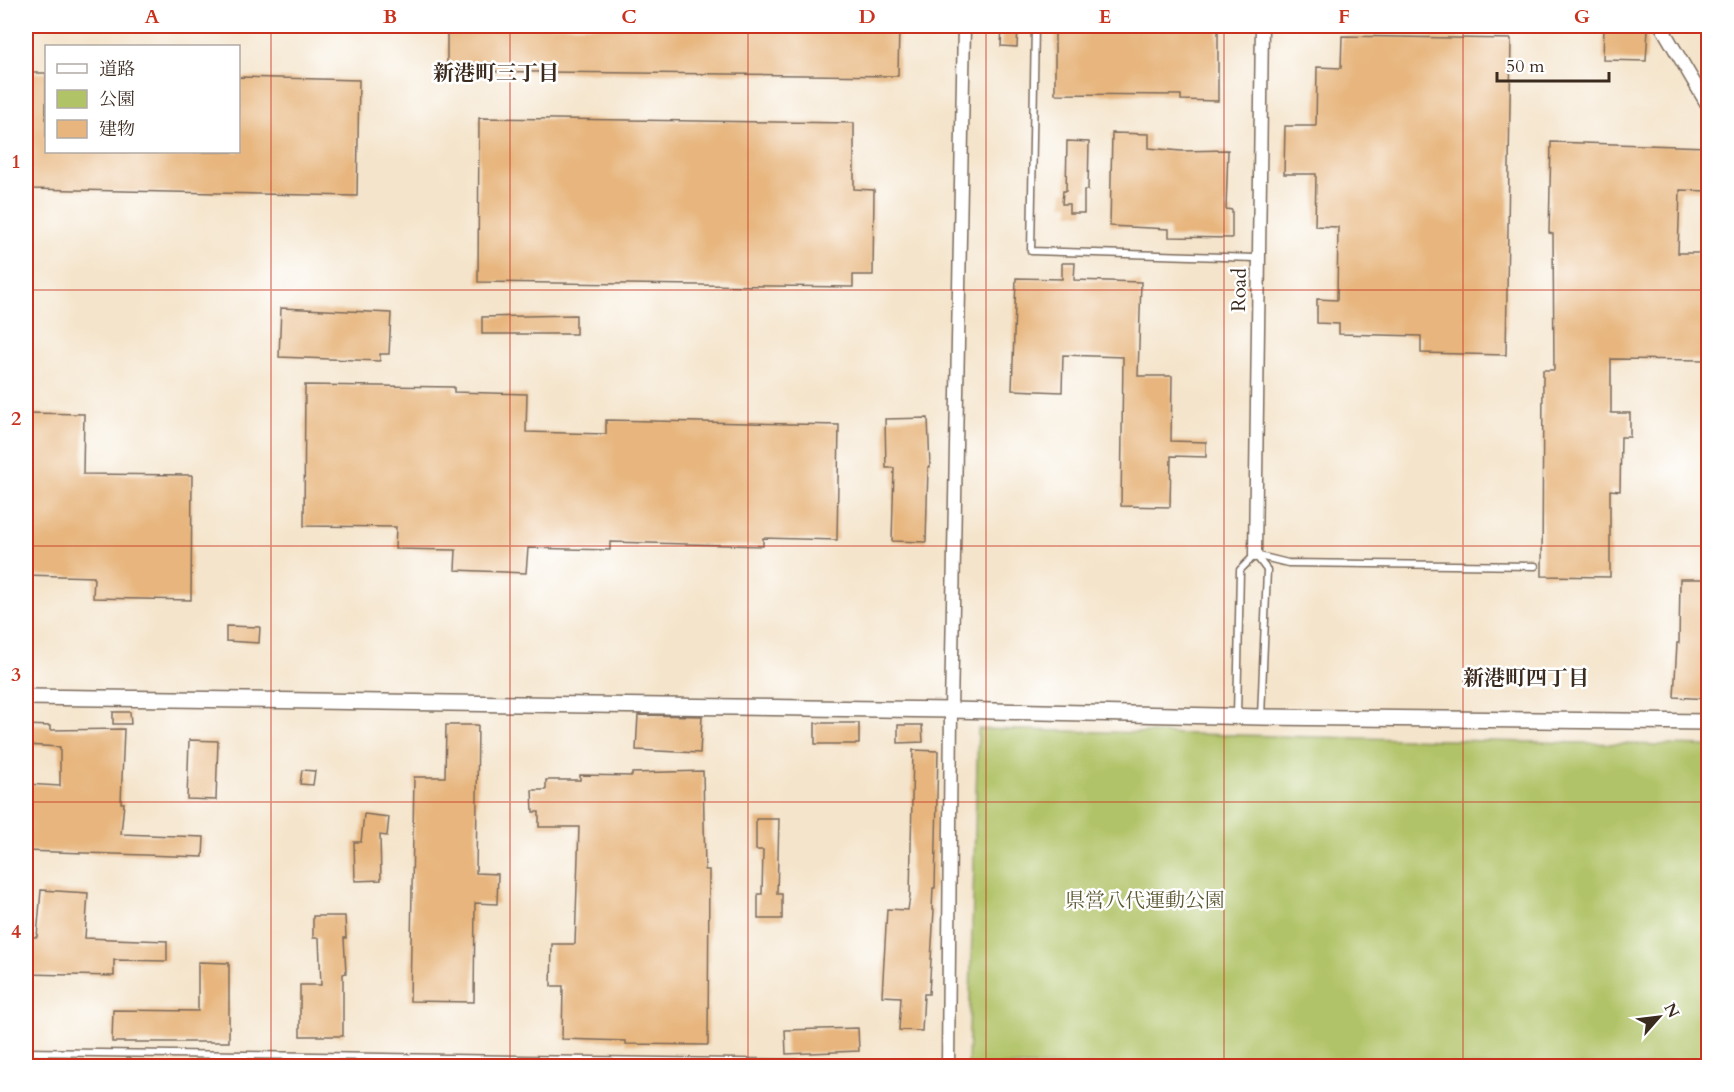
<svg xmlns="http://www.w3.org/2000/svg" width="1734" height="1092" font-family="Cardo,'Noto Serif JP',serif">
<rect width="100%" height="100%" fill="#fff"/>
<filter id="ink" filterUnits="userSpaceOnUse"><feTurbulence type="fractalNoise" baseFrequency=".0167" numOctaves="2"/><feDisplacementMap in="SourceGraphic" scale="12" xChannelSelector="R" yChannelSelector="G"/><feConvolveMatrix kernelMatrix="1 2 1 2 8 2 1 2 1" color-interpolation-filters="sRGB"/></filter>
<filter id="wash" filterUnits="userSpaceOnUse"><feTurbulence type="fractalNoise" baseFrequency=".008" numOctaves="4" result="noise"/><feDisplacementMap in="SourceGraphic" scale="24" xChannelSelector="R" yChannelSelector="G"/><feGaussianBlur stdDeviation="1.35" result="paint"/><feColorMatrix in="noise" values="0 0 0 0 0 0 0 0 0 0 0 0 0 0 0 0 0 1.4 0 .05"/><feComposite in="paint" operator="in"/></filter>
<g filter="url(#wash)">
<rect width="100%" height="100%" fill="#f4e4cb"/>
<path fill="#b1c367" stroke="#767642" stroke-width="1.5" d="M978,729L1708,746V1066H968Z"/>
<g id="blocks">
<g fill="#e7b57d">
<path d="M447,26H899L898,76L447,71Z"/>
<path d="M1002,26H1018L1017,47L1001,46Z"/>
<path d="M1055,26H1218V101L1181,100V95L1055,94Z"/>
<path d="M1604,26H1622V28L1648,30L1646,61L1603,60Z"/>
<path d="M1342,36L1511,39L1506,355L1421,353V336L1339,334V324L1317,323V299L1337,300L1338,227L1315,226L1316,174H1284L1285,126H1316L1317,67L1341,68Z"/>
<path d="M32,73H46V152H238V77L359,80L357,196L30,189Z"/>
<path d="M479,118L854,123V189L874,190L873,275H853V287L478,282Z"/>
<path d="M1112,133L1149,134V148L1181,151L1228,150L1226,209L1232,210V238L1169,237V229L1110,226Z"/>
<path d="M1067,141L1089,142L1088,190H1084V213H1069V204H1062L1063,191H1066Z"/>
<path d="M1551,142L1708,147V191L1680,190L1678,253H1708V360L1611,359V413H1630V437H1621L1620,491L1610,490V577L1542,576L1543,370H1554L1553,234L1549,233Z"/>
<path d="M1062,263H1075L1074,280L1141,282L1138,376H1172L1171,441L1206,442V457L1171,456L1170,507L1121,506L1123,357L1063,355L1062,392L1012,390L1016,278L1062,279Z"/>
<path d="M281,308L391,313L389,354H380V361L279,357Z"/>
<path d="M576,315V334H482V317Z"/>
<path d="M305,385L454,387V392L527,394L526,432L606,434V420L839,425L837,540L763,538V546L610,542V550L528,548L526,573L455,570L456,550L395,549L396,527L304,526Z"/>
<path d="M26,413L84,414L83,474L192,475L191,600L93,598L94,577L26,575Z"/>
<path d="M928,418L930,467H928L926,542L892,541L894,468H886L885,419Z"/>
<path d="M1680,579H1708V699L1674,697L1677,643H1679Z"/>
<path d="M226,626L260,627L259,643L226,641Z"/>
<path d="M113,712H130L131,724H113Z"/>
<path d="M638,715L702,716L700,753L636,750Z"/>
<rect x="815" y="723" width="44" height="21"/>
<path d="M26,725L50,726V730L124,729L121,803H124L121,834L204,837L203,857L26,851V784L60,786V747L26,745Z"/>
<path d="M446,725H478L476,873L498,874L497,904L475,903L474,1002L410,1001L414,777H445Z"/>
<path d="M898,725H922L923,742L898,743Z"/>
<path d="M189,740L218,741L216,800L187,799Z"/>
<path d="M913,750L938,751L935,888H933L932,910H934L929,994H924L922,1031L899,1030L901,997L882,996L887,909L908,910L910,896Z"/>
<path d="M302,770L315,771L313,785L300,784Z"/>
<path d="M703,771L705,870H709L708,1045L626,1044V1041L562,1039L563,986H551L552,944H575L579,827H539V812H533L532,790H546V780H580V775L632,776V773Z"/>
<path d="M364,814L389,817L387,836L380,835L381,880L355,881L354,842H361Z"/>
<path d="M756,819H779L777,894H782V919H758V894H762L763,850H756Z"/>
<path d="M41,890L88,893L85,938L167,941V961L114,960V976L26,974V937H37Z"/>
<path d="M313,916H345L346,938H344L346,973L343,974V1036H300V985H321L319,938H313Z"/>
<path d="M198,962L229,963V1042H112L113,1010L198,1011Z"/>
<path d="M858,1028L859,1051L786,1054L785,1030Z"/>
</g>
</g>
</g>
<g filter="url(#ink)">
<use href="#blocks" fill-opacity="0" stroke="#7c6b5b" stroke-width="1.5"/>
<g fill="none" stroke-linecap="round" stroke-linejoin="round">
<g stroke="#7c6b5b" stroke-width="9">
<g id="service">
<path d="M1035,26L1031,251L1255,258"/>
<path d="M1255,554L1267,570L1261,717"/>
<path d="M1237,716L1240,570L1255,555L1288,563L1535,566"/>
<path d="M26,1052L948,1065"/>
</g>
</g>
<g stroke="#7c6b5b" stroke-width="15">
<g id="minor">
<path d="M1661,26L1708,106"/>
<path d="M1255,555L1262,26"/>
<path d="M948,1066L951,710L964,26"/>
</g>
</g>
<g stroke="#7c6b5b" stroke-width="18">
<path id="tertiary" d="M26,697L951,710L1261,717L1708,722"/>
</g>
<use href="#service" stroke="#fff" stroke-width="6"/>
<use href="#minor" stroke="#fff" stroke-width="12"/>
<use href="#tertiary" stroke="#fff" stroke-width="15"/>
</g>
</g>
<path fill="none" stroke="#c8321e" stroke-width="1.5" stroke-opacity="0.55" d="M271,26V1066M510,26V1066M748,26V1066M986,26V1066M1224,26V1066M1463,26V1066M26,290H1708M26,546H1708M26,802H1708"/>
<g text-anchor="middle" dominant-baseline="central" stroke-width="5" stroke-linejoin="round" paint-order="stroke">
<g font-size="20" fill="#3b2a1e" stroke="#fff">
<text transform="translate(1239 290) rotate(-89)">Road</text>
</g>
<g font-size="20" fill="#5e5834" stroke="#fff">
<text x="1145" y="900">県営八代運動公園</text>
</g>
<g font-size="21" font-weight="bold" fill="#3b2a1e" stroke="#fff">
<text x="496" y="73">新港町三丁目</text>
<text x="1526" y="678">新港町四丁目</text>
</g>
</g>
<rect width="1734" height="1092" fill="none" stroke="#fff" stroke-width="66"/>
<rect x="45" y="45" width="195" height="108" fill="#ffffff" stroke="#b1aaa5" stroke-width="1.5"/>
<rect x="57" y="64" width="30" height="9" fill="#ffffff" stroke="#b1aaa5" stroke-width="1.5"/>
<text x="99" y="75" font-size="18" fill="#3b2a1e">道路</text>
<rect x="57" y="90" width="30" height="18" fill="#b1c367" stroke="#b1aaa5" stroke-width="1.5"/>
<text x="99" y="105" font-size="18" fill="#3b2a1e">公園</text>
<rect x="57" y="120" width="30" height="18" fill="#e7b57d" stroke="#b1aaa5" stroke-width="1.5"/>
<text x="99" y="135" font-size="18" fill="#3b2a1e">建物</text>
<g transform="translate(1659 1017) rotate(62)" stroke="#ffffff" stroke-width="4.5" paint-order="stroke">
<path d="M0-4.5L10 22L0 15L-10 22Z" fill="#3b2a1e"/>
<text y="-9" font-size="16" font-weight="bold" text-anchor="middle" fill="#3b2a1e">N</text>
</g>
<path d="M1497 72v9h112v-9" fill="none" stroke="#3b2a1e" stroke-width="3"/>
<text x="1506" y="72" font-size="18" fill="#3b2a1e" stroke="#ffffff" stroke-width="4.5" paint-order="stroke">50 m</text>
<rect x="33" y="33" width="1668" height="1026" fill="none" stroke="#c8321e" stroke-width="2"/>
<g font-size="20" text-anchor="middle" font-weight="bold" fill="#c8321e">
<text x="152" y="23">A</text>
<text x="390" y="23">B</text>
<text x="629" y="23">C</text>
<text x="867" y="23">D</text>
<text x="1105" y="23">E</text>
<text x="1344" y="23">F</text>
<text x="1582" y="23">G</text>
<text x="16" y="168">1</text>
<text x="16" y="425">2</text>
<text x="16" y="681">3</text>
<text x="16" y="938">4</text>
</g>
</svg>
